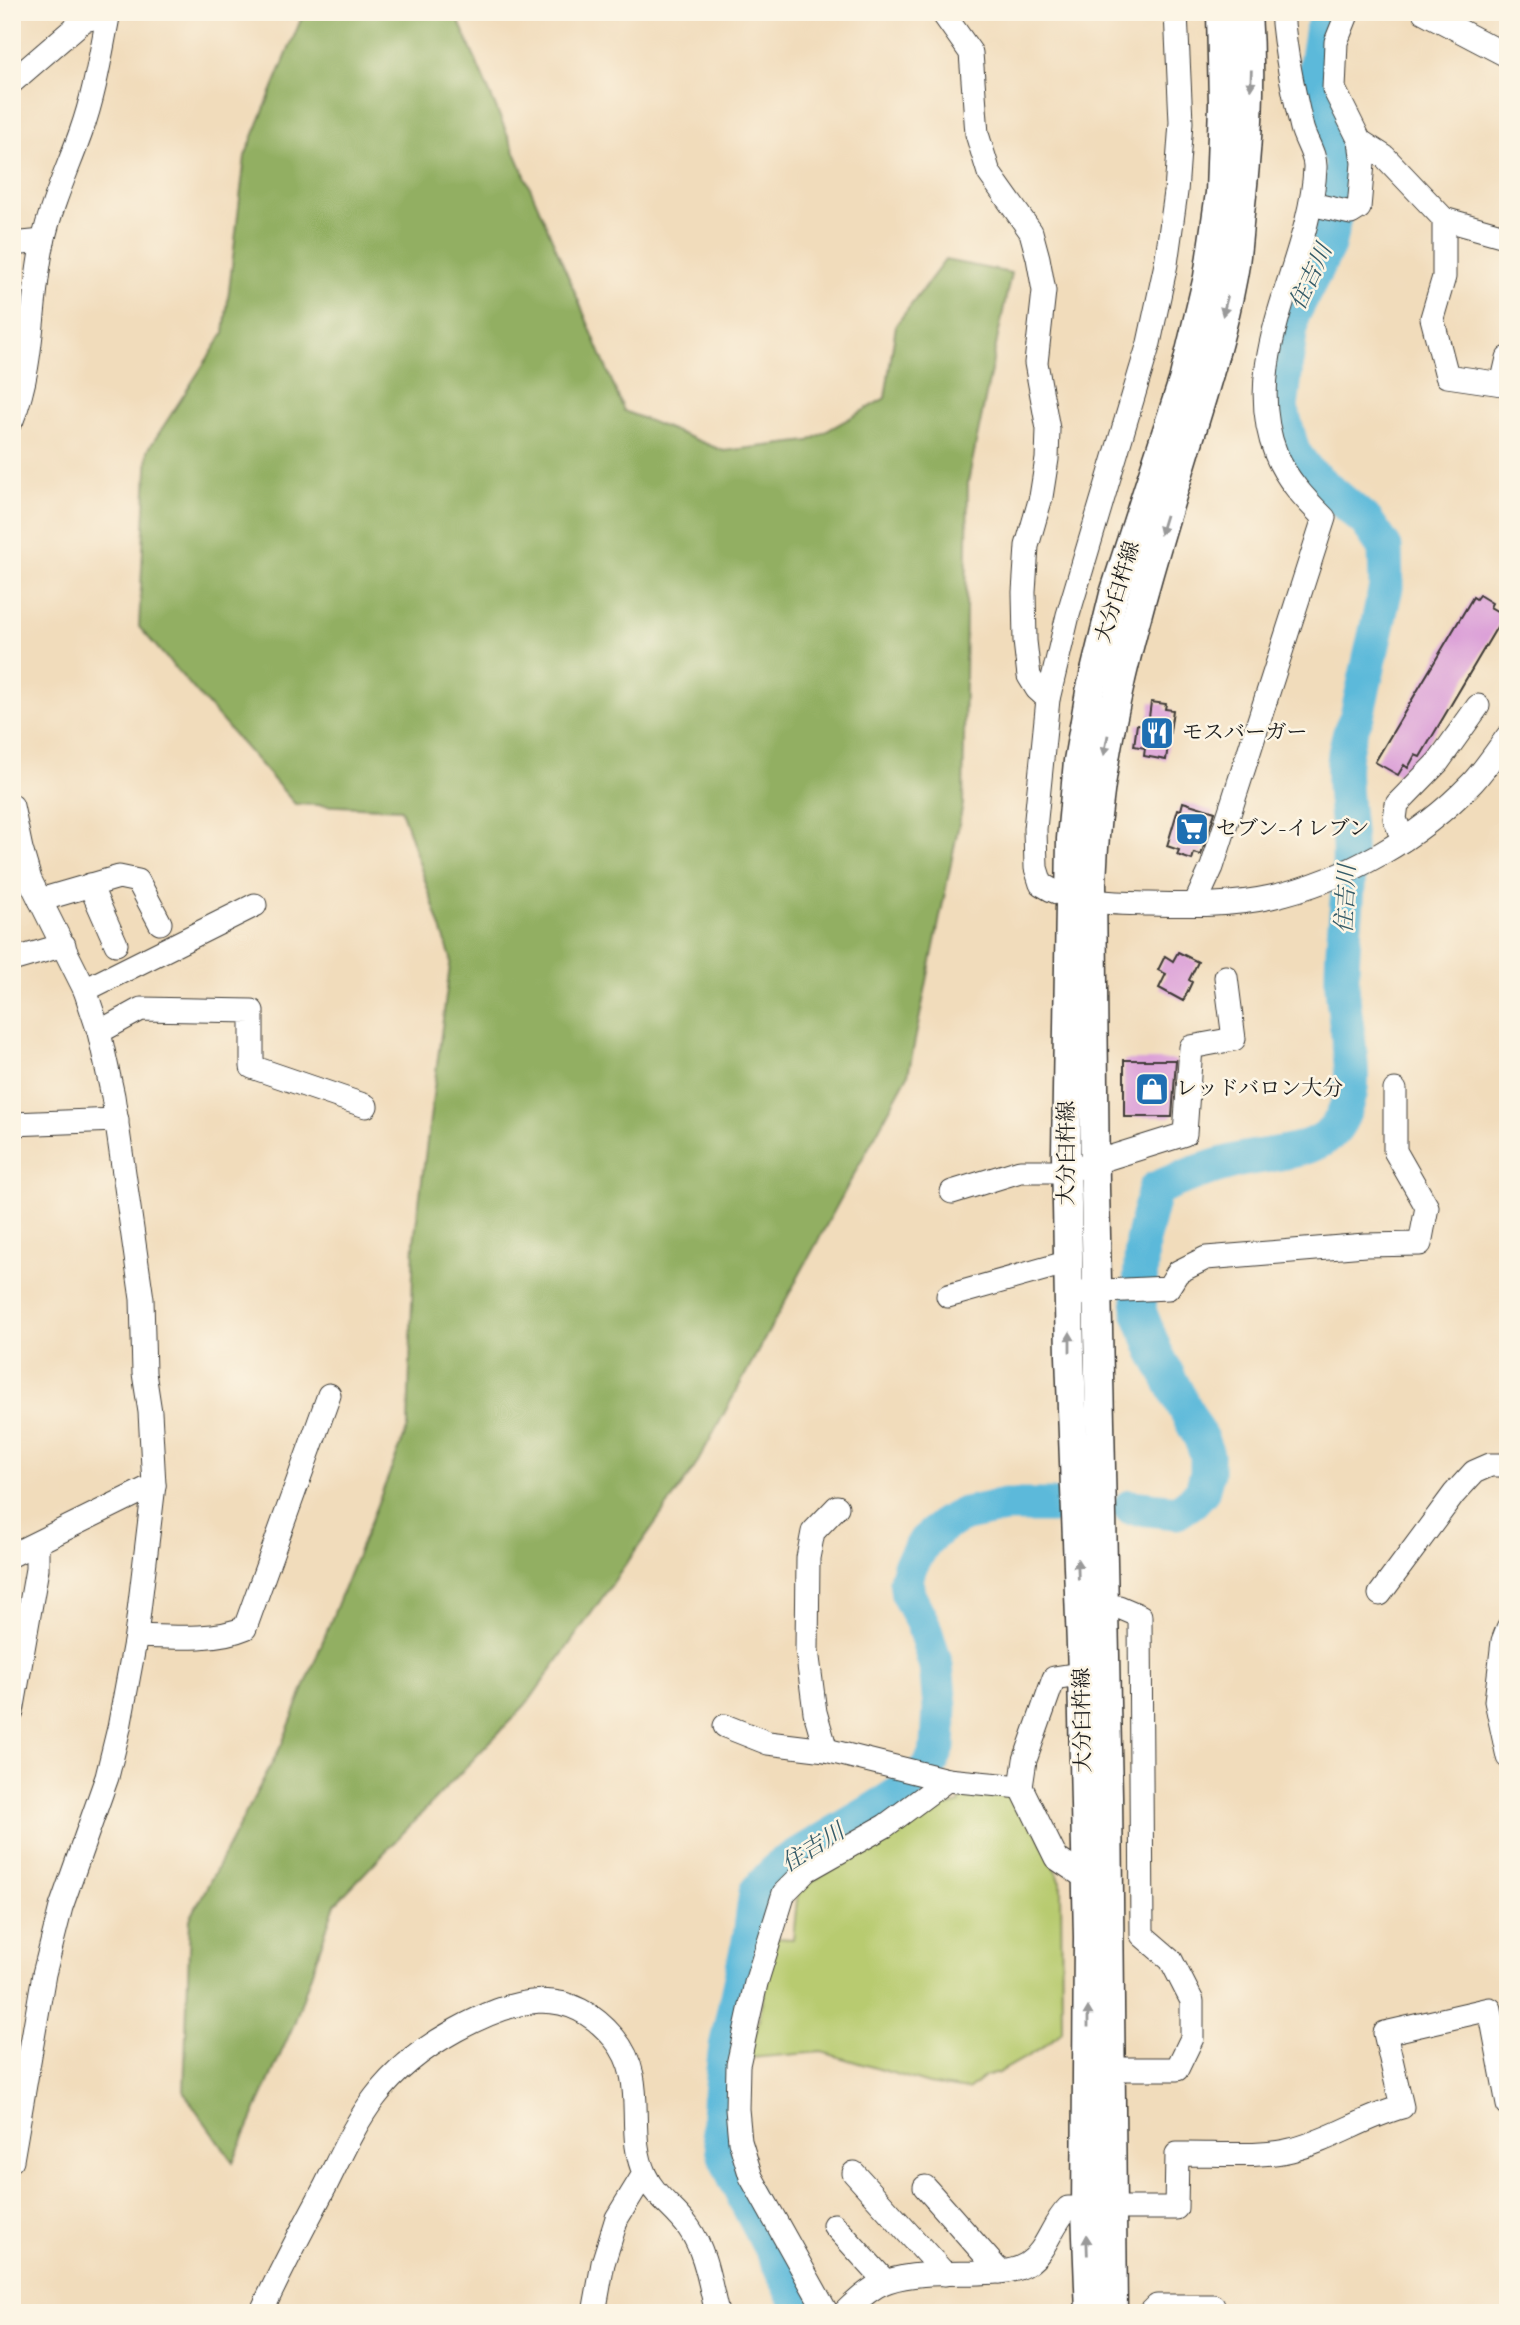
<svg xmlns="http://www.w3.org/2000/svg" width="1520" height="2325" font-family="'Libre Bodoni','Noto Serif JP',serif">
<rect width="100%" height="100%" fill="#fcf5e5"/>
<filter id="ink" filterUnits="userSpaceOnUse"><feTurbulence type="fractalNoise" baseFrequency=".0143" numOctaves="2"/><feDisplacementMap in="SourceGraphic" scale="14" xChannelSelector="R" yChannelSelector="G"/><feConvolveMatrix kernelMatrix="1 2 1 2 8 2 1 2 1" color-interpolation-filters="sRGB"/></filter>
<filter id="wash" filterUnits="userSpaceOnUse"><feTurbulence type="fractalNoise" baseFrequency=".00686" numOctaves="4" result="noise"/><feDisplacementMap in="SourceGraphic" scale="28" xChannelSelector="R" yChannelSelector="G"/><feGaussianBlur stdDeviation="1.57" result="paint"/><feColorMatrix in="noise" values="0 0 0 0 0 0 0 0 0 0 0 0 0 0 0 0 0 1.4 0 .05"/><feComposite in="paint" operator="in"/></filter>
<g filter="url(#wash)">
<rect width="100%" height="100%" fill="#f1dcbb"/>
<path fill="#b8cb6f" stroke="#6a7446" stroke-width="2" d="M958,1787L1014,1793L1033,1823L1061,1882L1062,2032L1042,2048L998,2073L984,2077L968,2090L929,2084L822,2052L750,2058L777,1938L793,1939L798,1890L902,1826L946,1793L948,1806L960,1803Z"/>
<path fill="#92af62" stroke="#57663f" stroke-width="2" d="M304,12H455L580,304L624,411L724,451L809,441L885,398L896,325L945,260L1011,273L968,482L963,804L908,1075L695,1467L529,1701L335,1904L294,2024L233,2162L184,2093L190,1919L281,1746L408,1427L414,1241L451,958L401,809L295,804L139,627L148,450L224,333L245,156Z"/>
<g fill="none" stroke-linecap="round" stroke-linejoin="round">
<g stroke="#5bb9da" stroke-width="35">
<path d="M1130,1507L1177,1512L1192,1502L1202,1491L1207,1473V1455L1201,1439L1155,1351L1139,1311L1142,1241L1155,1189C1180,1178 1208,1168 1235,1161C1263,1154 1309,1154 1331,1133C1340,1125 1347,1107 1350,1095C1356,1068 1343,1014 1342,984C1341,937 1351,892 1349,846C1347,798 1334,760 1357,716L1386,587L1385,548L1367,522L1307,471L1293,452L1281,408L1292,316L1328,246L1341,186L1342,159L1321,110L1316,93V64L1321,33L1329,12"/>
<path d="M804,2313L746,2201L726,2159L719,2130V2102L726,2047L750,1936L756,1892L781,1865L872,1811L909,1787L930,1766L938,1747L940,1706L936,1666L923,1624L908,1595L906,1580L910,1566L925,1541L945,1524L965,1514L1005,1506H1053"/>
</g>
</g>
<g id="blocks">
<g fill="#d99ad7">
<path d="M1479,595L1492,603L1490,607L1504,615L1420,757L1415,755L1408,768L1404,765L1398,775L1375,762L1473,597L1476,599Z"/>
<path d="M1151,702L1166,704L1165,709L1173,710L1166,760L1144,756L1145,748L1134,746L1137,724L1148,725Z"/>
<path d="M1183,802L1215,812L1201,855L1194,853L1192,860L1177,855L1179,850L1167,846L1178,809L1181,810Z"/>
<path d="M1178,952L1198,962L1189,980L1192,982L1183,1001L1159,988L1166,974L1158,970L1165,956L1173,961Z"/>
<path d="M1124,1060H1176L1172,1117H1124Z"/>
</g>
</g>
</g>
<g filter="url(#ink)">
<use href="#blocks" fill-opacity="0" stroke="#3c3934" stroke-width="2"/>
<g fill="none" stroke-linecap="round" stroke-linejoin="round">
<g stroke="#3c3934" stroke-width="25">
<g id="minor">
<path d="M942,12L971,53L977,134L989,173L1031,232L1038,258L1044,291L1036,363L1048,429L1047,459L1041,497L1027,546L1024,592L1025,641L1029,676L1037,689L1048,699"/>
<path d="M1176,12L1181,122L1176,192L1166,264L1149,343L1068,615L1048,699L1035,829L1036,868L1041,884C1071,904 1114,903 1149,904C1190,905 1231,906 1271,897C1347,880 1419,838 1472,783C1485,769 1496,752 1508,736"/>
<path d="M1424,12L1508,56"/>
<path d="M12,82L84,20L108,15"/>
<path d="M1360,141L1385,157L1444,219V277L1432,318L1447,376L1502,384L1508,358"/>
<path d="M1311,204L1351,213L1359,208L1363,163L1360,141L1334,89L1336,42L1348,12"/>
<path d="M1444,219L1508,237"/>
<path d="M12,244L43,241"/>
<path d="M12,420C35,364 30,301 43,242C51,204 68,169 81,132C95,93 101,52 109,12"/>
<path d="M12,806L21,849L30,880L85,990L99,1032L113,1096L142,1299L144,1373L150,1412L154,1485L136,1636L119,1728L107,1777L61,1907L44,1974L12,2160"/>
<path d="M1403,840L1395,819L1397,804L1438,762L1478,706"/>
<path d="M90,885L116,944"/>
<path d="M40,900L119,877L138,881L160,923"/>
<path d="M1195,904L1212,867L1324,518C1305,499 1286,479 1276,454C1238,358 1311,262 1315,168C1316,155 1305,140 1302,128C1293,89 1285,52 1282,12"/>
<path d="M12,960L64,945"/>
<path d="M85,990L255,905"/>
<path d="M99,1032L141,1009L252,1011V1067L366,1106"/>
<path d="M12,1124L117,1120"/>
<path d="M952,1192L1020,1171H1067L1185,1134L1191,1047L1234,1039L1226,977"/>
<path d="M1082,1292L1168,1288L1178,1272L1206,1258L1365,1245L1420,1244L1427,1207L1395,1151V1090"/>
<path d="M948,1296L1069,1262"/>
<path d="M12,1555L154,1485"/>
<path d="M1380,1594L1454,1494L1474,1472L1490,1465H1503L1508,1468"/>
<path d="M1089,1607H1119L1140,1616L1142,1935L1171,1960L1192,2001V2038L1177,2069H1094"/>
<path d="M1508,1628L1503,1641L1496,1701L1508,1757"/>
<path d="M136,1636C169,1637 215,1641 245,1628L329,1395"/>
<path d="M12,1712L37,1569V1544"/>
<path d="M725,1726L768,1743L826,1750L947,1780L1021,1787L1025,1760L1054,1678L1098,1671"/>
<path d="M826,1750L815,1712L807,1650L808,1558L813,1532L837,1507"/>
<path d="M1021,1787L1056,1858L1086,1878"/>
<path d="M854,2173L945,2274"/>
<path d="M925,2187L1000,2272"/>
<path d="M834,2225L885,2281"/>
<path d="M261,2313C281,2269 304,2227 326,2185C341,2155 355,2123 375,2097C397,2068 425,2047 456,2030C512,2000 566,1981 614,2038C650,2081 624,2130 645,2175C654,2196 676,2209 689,2228C706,2252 710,2285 717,2313"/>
<path d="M594,2313L603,2263L617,2218L644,2174"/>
<path d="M827,2313L751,2177L740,2141L737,2109L738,2065L756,1983L784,1893L807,1870L885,1826L947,1780"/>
<path d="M844,2313C856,2301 872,2286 888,2281C916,2272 950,2274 979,2273C995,2272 1013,2273 1027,2264C1047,2251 1051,2225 1068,2208H1176L1177,2154C1211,2153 1259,2158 1291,2150C1330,2141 1364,2117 1402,2107L1385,2033L1490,2009L1508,2105"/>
<path d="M1150,2313L1157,2306H1213"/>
</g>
</g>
<g stroke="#3c3934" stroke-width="31">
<g id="major">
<path d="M1090,2313L1086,2210L1088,1937L1082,1672L1070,1356L1066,1154L1071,839L1078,761L1090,692L1114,594L1183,381L1208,277L1220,193L1223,104L1221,12"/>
<path d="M1113,2313L1108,1796L1095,1189L1092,882C1097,740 1139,604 1180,469C1199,406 1221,341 1233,276C1237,255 1238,233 1240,213C1248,143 1252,82 1247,12"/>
</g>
</g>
<use href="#minor" stroke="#fff" stroke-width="23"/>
<use href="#major" stroke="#fff" stroke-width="28"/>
</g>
<defs><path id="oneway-solid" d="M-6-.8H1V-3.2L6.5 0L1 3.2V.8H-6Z" transform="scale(1.75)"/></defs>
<g fill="#999">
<use href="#oneway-solid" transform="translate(1251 80) rotate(92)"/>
<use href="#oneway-solid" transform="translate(1225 306) rotate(104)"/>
<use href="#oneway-solid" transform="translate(1163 525) rotate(107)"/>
<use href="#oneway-solid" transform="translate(1106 745) rotate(101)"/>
<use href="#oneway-solid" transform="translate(1070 1342) rotate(-90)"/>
<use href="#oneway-solid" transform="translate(1078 1569) rotate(-92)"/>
<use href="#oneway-solid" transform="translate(1088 2017) rotate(-90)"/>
<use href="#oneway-solid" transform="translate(1087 2245) rotate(-92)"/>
</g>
</g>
<defs>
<g id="restaurant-square" transform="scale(1.75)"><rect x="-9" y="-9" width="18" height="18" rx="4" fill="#1f6fb2" stroke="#fcf5e5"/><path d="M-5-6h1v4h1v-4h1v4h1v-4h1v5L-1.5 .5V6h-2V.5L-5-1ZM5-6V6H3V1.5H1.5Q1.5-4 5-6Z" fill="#fff"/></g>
<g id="supermarket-square" transform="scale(1.75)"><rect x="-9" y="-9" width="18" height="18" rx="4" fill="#1f6fb2" stroke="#fcf5e5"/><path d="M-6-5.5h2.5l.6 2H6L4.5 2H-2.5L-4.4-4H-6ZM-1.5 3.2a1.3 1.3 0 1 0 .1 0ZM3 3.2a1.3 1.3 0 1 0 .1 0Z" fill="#fff"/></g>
<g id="shop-square" transform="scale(1.75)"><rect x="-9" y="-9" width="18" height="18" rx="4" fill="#1f6fb2" stroke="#fcf5e5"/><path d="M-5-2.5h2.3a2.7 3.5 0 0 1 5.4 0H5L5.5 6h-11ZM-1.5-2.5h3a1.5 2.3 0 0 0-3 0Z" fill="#fff"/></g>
</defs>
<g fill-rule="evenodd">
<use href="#restaurant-square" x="1157" y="733"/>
<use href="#supermarket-square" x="1192" y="829"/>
<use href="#shop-square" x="1152" y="1089"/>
</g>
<g text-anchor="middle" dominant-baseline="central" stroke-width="5" stroke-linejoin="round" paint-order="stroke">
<g font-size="21" fill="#1c1c1c" stroke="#fcf5e5">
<text transform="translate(1118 592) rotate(-73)">大分臼杵線</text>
<text transform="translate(1067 1153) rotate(-90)">大分臼杵線</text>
<text transform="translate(1083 1720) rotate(-91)">大分臼杵線</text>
</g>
<g font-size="21" fill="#1c1c1c" stroke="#fcf5e5" text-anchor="start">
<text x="1182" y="733">モスバーガー</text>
<text x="1216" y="829">セブン-イレブン</text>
<text x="1176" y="1089">レッドバロン大分</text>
</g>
<g font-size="23" font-style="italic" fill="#355b68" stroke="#fcf5e5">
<text transform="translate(1311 277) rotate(-65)">住吉川</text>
<text transform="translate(1346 899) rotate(-87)">住吉川</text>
<text transform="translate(813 1848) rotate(-32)">住吉川</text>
</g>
</g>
<rect width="1520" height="2325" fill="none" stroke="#fcf5e5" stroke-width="42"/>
</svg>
